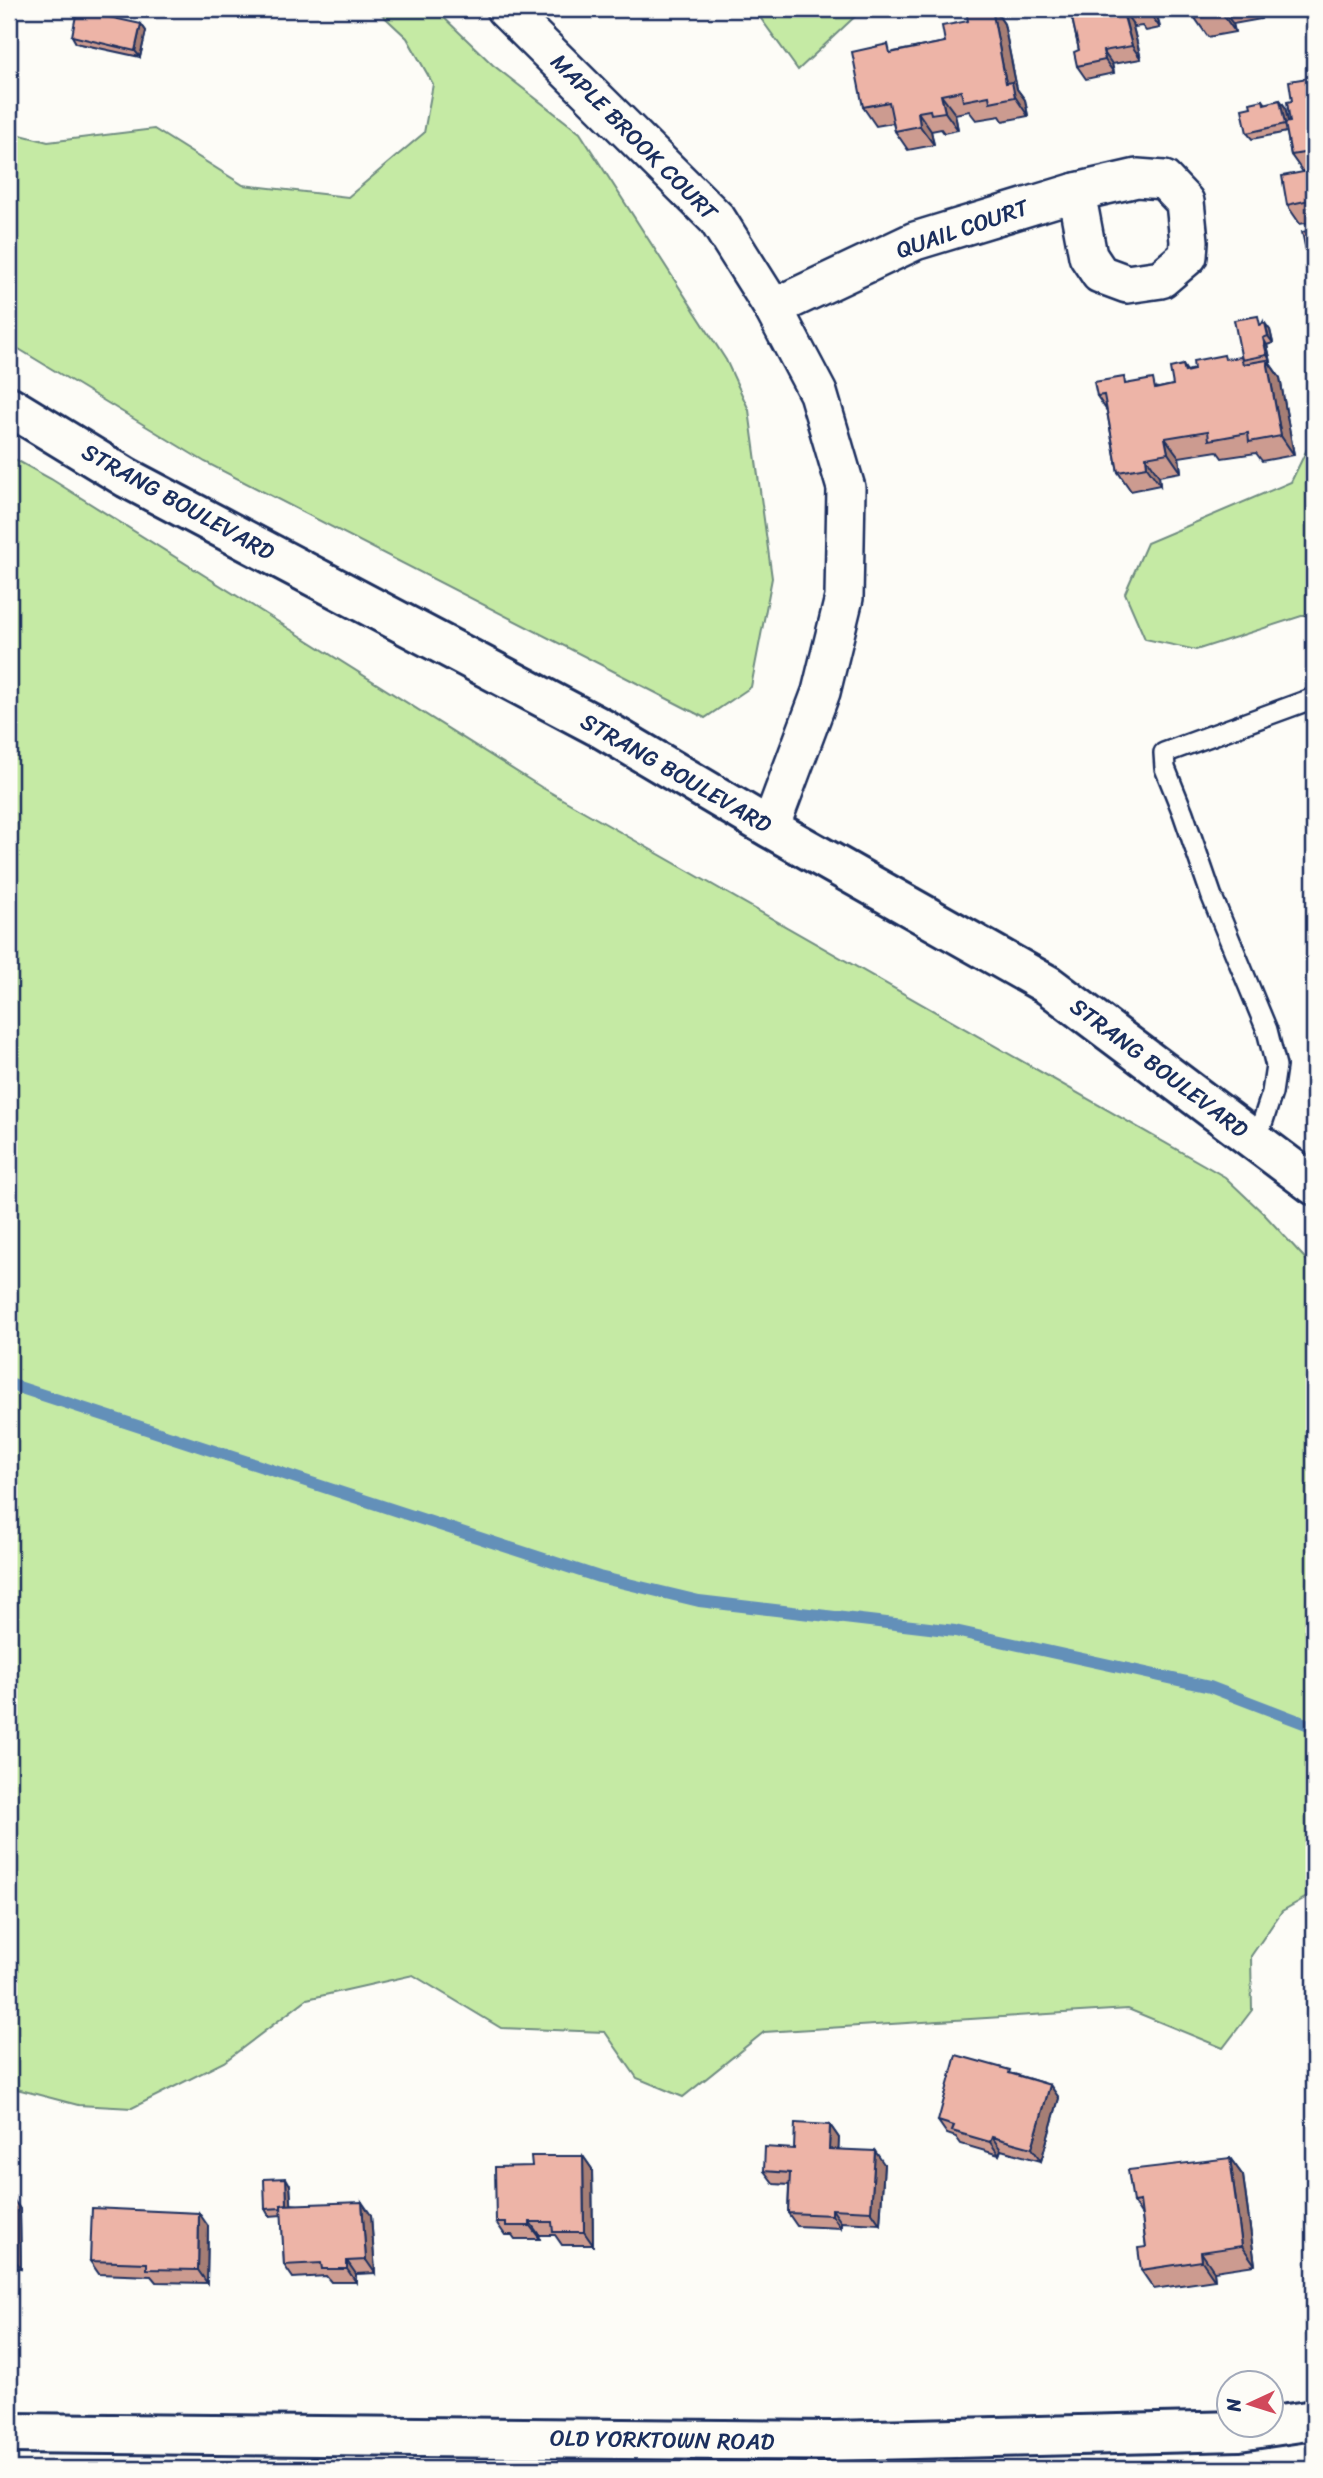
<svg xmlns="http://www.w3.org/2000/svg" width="1323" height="2478" font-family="Sriracha,sans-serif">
<rect width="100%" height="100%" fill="#fdfcf7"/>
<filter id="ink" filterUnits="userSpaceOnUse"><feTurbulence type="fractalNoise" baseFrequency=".0143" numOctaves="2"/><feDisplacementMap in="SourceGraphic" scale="14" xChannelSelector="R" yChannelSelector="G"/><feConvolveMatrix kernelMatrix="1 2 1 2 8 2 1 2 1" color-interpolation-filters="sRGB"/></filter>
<g filter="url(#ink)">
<g fill="#c5eaa4" stroke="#708c81" stroke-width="2">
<path d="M376,9H435L493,65L580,133L726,360L749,410L772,578L751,687L705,718L205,462L9,343V132L48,142L154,129L243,185L348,197L424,133L433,84L407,38Z"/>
<path d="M754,9H863L798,70Z"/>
<path d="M1314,435V612L1196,650L1145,639L1125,593L1147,543L1291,482Z"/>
<path d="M9,456L51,479L541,787L1225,1177L1264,1214L1313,1267L1314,1893L1282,1911L1251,1956L1252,2010L1223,2048L1128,2009L764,2032L683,2097L637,2078L605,2032L501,2028L413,1975L307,1999L224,2062L132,2108L78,2105L9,2087Z"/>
</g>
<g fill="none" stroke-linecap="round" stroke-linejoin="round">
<path stroke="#6490b9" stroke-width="12" d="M9,1384L599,1577L699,1601L955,1631L1210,1687L1314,1727"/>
<g stroke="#1b2f5e" stroke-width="24">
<path id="service" d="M1256,1142L1272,1093L1276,1066L1267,1030L1212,897L1183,813L1165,768L1164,753L1314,698"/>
</g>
<g stroke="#1b2f5e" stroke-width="42">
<g id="minor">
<path d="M505,9L717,219L773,308L818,393L846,488L844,598L821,692L770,828"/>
<path d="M1137,178L1164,180L1185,202L1189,241L1188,256L1161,279L1127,284L1100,274L1088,256L1076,192Z"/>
<path d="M773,308L915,241L1076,192"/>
</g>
</g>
<g stroke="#1b2f5e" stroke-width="44">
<path id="tertiary" d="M9,406L127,478L601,728L770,828L1048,985L1314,1185"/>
</g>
<g stroke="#1b2f5e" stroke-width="44">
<path id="secondary" d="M9,2433L832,2441L1239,2431L1314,2420"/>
</g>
<use href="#service" stroke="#fdfcf7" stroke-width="19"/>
<use href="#minor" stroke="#fdfcf7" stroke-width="37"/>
<use href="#tertiary" stroke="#fdfcf7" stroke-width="38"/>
<use href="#secondary" stroke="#fdfcf7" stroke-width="38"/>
</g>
<g fill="#cc9b90" stroke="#1b2f5e" stroke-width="2">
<path d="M972,9H994L1004,24L1017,89L1025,100L1028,116L1003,121L1000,116L976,120L969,111L955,114L958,130L944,133L941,129L931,131L934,145L908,150L895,131L893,123L876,126L863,107L894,52L945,42L968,21Z"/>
<path d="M1070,9H1160L1156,10L1160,28L1146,31L1142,26L1135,27L1132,23L1141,59L1112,64L1114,73L1086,79L1077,66L1079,50Z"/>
<path d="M1178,9H1277L1259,13L1261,19L1233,24L1235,32L1208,37L1195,18L1193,9L1180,12Z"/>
<path d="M141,24L146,31L140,57L76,43L72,36Z"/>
<path d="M1314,77V269L1308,260L1313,230L1311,222L1300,224L1287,205L1303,172L1291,155L1287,132L1252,139L1247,133L1251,107L1263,100L1266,104L1280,100L1285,107L1288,122H1290L1292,101Z"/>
<path d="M1263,322V324L1270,330L1273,343L1267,345L1271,362H1269L1280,378L1294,455L1262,461L1256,453L1222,458L1217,451L1179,457L1181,472L1159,476L1160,485L1131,491L1118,472L1107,411L1097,396L1129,384L1159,388L1173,385L1183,365L1187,371L1227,359H1242Z"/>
<path d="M1014,2074L1050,2085L1059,2098L1041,2161L1001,2150L999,2155L961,2144L956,2137L947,2134L938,2121Z"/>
<path d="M830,2125L839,2138L838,2149L884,2164L880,2224L841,2222V2228L797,2226L788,2213L789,2185L774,2184L764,2171L794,2149Z"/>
<path d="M583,2156L592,2169L593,2245H562L555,2235H539L540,2239H515L512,2235H505L496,2222L532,2166Z"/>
<path d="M1230,2158L1243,2176L1255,2265L1214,2271L1215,2280L1154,2289L1141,2270L1146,2247L1142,2216L1133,2202Z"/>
<path d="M290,2185L291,2204L371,2215L375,2273L356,2274V2282H331L326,2276L293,2278L284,2265L282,2215L269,2216L265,2209Z"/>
<path d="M9,2196L20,2209L21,2268H9Z"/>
<path d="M208,2226L207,2283L156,2282L151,2276L99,2274L90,2261Z"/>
</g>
<g fill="#a67e75" stroke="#1b2f5e" stroke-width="2">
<path d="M992,9H994L1004,24L1017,89L1025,100L1028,116L1006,83Z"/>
<path d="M1147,9L1156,10L1160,28Z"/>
<path d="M1221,9H1222L1233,24L1235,32L1222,13Z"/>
<path d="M1254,9H1257L1259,13L1261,19Z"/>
<path d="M1123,10L1132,23L1141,59L1132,46Z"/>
<path d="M141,24L146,31L140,57L135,51Z"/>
<path d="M1103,51L1112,64L1114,73L1105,60Z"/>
<path d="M941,95L955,114L958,130L945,112Z"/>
<path d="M1280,100L1285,107L1290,131L1285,124Z"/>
<path d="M918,112L931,131L934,145L920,126Z"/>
<path d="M1265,323L1270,330L1273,343L1268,336Z"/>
<path d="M1263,338L1267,345L1271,362L1267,355Z"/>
<path d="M1267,360L1280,378L1294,455L1281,436Z"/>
<path d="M1165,438L1179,457L1181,472L1168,453Z"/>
<path d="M1146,457L1159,476L1160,485L1147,467Z"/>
<path d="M1050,2085L1059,2098L1041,2161L1032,2148Z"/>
<path d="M830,2125L839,2138L838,2162L829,2149Z"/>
<path d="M992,2137L1001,2150L999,2155L990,2142Z"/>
<path d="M875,2151L884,2164L880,2224L871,2211Z"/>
<path d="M583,2156L592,2169L593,2245L584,2232Z"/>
<path d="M1230,2158L1243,2176L1255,2265L1242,2246Z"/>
<path d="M286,2178L290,2185L292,2215L287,2208Z"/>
<path d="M11,2196L20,2209L21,2268L11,2255Z"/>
<path d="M362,2202L371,2215L375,2273L366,2260Z"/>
<path d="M832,2209L841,2222V2228L832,2215Z"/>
<path d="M199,2213L208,2226L207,2283L198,2270Z"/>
<path d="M530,2222L539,2235L540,2239L530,2226Z"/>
<path d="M1201,2252L1214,2271L1215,2280L1202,2261Z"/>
<path d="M347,2261L356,2274V2282L347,2269Z"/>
</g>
<g fill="#edb4a7" stroke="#1b2f5e" stroke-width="2">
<path d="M972,9H992L1006,83L1012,82L1015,97L990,102L989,96L963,101L961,91L941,95L945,112L931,114L930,110L918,112L920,126L895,131L889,102L863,107L852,52L888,44L890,53L945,42L942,26L968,21L966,10Z"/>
<path d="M1070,9H1122L1132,46L1103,51L1105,60L1077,66L1074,52L1079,50Z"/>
<path d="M1132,9H1147L1133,13Z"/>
<path d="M1193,9H1221L1222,13L1195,18Z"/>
<path d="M77,10L141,24L135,51L72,36Z"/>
<path d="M1314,77V199L1287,205L1282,176L1314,170L1310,152L1291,155L1285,123L1290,122L1287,102L1292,101L1289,81Z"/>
<path d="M1263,100L1264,104L1280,100L1285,124L1247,133L1242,109L1251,107L1250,103Z"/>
<path d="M1314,206V259L1308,260L1302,232L1313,230L1308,208Z"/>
<path d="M1258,316L1260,325L1265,323L1268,336L1263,338L1267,355L1242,360L1234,320Z"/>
<path d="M1224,355L1225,359L1241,357L1243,364L1267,360L1281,436L1249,442L1248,433L1209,440L1208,431L1165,438L1168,453L1146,457L1147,467L1118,472L1104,395L1097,396L1094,382L1124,377L1125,384L1153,379L1155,389L1173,385L1170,368L1183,365L1185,372L1194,370L1193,361Z"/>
<path d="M956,2055L1010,2070L1009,2073L1050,2085L1032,2148L992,2137L990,2142L952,2131L954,2126L938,2121Z"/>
<path d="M795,2123L830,2125L829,2149L875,2151L871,2211L832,2209V2215L788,2213L790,2173L764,2171L765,2147L794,2149Z"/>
<path d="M531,2156H583L584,2232H553L552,2222H530V2226H506V2222H496L495,2167L532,2166Z"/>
<path d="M1230,2158L1242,2246L1201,2252L1202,2261L1141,2270L1138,2248L1146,2247L1140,2201L1133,2202L1128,2170Z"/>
<path d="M286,2178L287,2204L281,2205L282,2208L265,2209L264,2179Z"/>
<rect x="9" y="2196" width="2" height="59"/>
<path d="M362,2202L366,2260L347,2261V2269H322L321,2263L284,2265L281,2205Z"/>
<path d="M92,2208L199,2213L198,2270L147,2269V2263L90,2261Z"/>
</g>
</g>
<g text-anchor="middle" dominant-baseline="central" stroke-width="7" stroke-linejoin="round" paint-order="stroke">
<g font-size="23" fill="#1b2f5e" stroke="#fdfcf7">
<text transform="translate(634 137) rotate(45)">MAPLE BROOK COURT</text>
<text transform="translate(962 229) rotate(-19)">QUAIL COURT</text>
<text transform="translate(178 502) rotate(29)">STRANG BOULEVARD</text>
<text transform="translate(676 773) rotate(30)">STRANG BOULEVARD</text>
<text transform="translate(1159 1068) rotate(37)">STRANG BOULEVARD</text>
<text transform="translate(662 2440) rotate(1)">OLD YORKTOWN ROAD</text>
</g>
</g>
<rect width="1323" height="2478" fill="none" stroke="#fdfcf7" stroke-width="35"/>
<rect x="18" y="18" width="1288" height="2443" fill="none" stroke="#1b2f5e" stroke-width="2.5" filter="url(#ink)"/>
<g transform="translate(1250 2404) rotate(266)"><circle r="33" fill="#fdfcf7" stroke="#a3aaba" stroke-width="2"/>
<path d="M0-5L12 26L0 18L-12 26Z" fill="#d1495b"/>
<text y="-10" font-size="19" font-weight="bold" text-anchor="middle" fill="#1b2f5e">N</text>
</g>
</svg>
